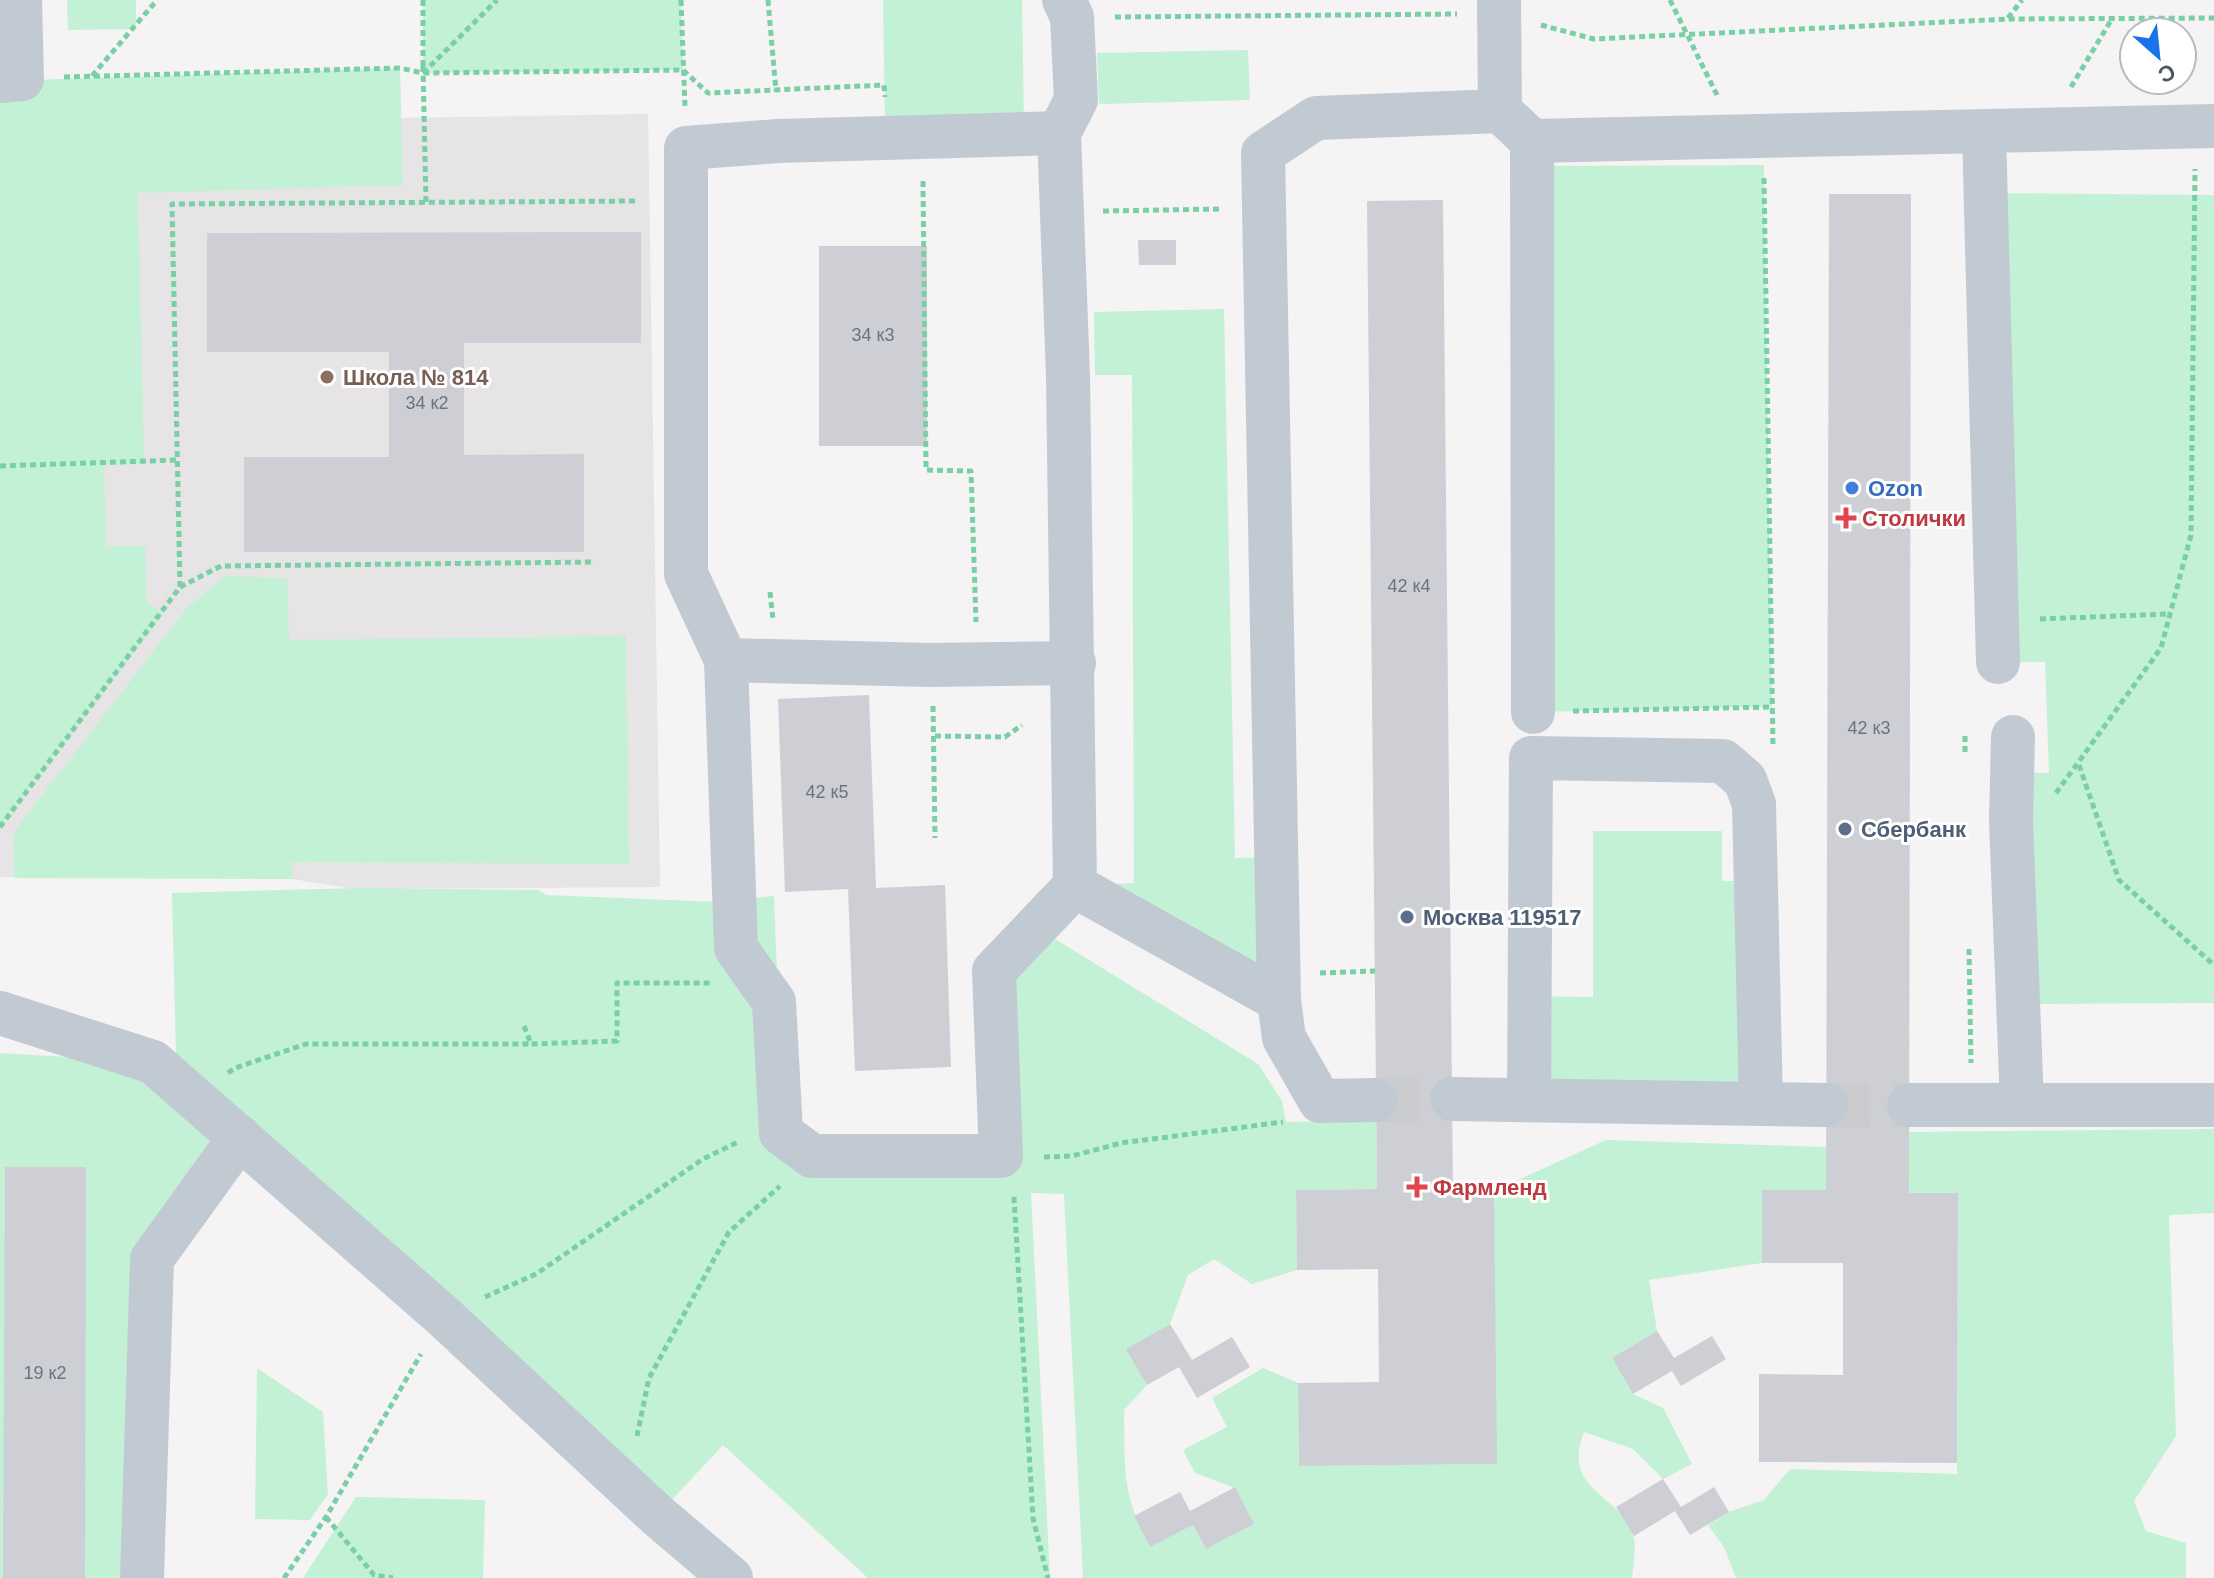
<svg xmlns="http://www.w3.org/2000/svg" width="2214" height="1578" font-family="Helvetica,sans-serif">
<rect width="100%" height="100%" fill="#f5f3f3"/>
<path fill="#e6e4e5" d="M648,114L660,887L355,889L292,879L0,877V124Z"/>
<g fill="#c3f1d5">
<path d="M67,0H136V29L68,30Z"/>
<path d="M423,0H681L683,70L423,73Z"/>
<path d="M883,0H1022L1024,123L885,126Z"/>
<path d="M1248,50L1250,100L1099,104L1097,53Z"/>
<path d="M400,68L403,185L138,193L144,464L104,465L106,546H145L147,602L163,614L0,827V81Z"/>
<path d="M1764,165L1772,707L1533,712L1532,166Z"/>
<path d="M1985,193L2214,195V1003L2018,1004L2013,773H2049L2045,662H1998Z"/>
<path d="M1224,309L1235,858L1276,857L1279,1000L1075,886L1134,883L1132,375H1095L1094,312Z"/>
<path d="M225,576L287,578L289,640L626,636L629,864L291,862L292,879L14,878L13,833L187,608Z"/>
<path d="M1593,831H1722V881H1741V1104L1529,1099V996L1593,997Z"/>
<path d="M360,888L538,890L546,895L720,902L774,896L783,1130L1001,1156L994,971L1034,926L1258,1064L1282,1101L1286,1122L1376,1120L1377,1189L1296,1190L1297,1270L1252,1284L1214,1259L1188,1275L1170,1324L1127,1349L1147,1385L1124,1410C1125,1470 1121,1492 1150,1547L1193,1525L1206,1549L1254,1524L1235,1488L1195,1473L1183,1450L1227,1427L1212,1398L1263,1368L1298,1383L1299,1466L1489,1464L1494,1191L1606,1140L1826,1147V1190H1762V1263L1649,1280L1657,1331L1612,1358L1633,1394L1663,1408L1692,1464L1663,1479L1633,1449L1584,1432C1561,1491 1618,1492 1633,1535C1637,1546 1633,1565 1632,1578H1083L1064,1194L1031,1193L1050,1578H868L723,1445L668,1504L176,1057L172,893Z"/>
<path d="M0,1053L153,1062L240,1137L152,1259L142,1578H0Z"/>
<path d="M2214,1129V1213L2169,1215L2176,1436L2134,1501L2146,1531L2186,1543V1578H1736L1724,1547L1708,1525L1729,1512L1764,1500L1790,1469L1957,1474L1958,1194L1909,1193V1132Z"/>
<path d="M257,1368L323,1412L328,1494L310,1520L255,1519Z"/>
<path d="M356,1497L485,1500L483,1578H303Z"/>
</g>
<g fill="#cdcfd5">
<path d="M1829,194H1911L1909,1193H1958L1957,1463L1759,1462V1374L1843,1375V1263H1762V1190H1826Z"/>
<path d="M1443,200L1453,1192L1494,1191L1497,1464L1299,1466L1298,1383L1379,1382L1378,1269L1297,1270L1296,1190L1377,1189L1367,201Z"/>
<path d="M641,232V343H464V455L584,454V552H244V457H389V352H207V233Z"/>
<path d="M1138,240H1176V265H1139Z"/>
<rect x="819" y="246" width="108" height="200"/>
<path d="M869,695L876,888L945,885L951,1067L855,1071L848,889L785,892L778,699Z"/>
<path d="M5,1167H86L85,1578H3Z"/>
<path d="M1170,1324L1192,1360L1232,1337L1250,1367L1197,1398L1179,1367L1147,1385L1126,1349Z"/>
<path d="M1657,1331L1674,1358L1712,1336L1726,1359L1681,1386L1672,1371L1633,1394L1612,1358Z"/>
<path d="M1663,1479L1681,1507L1714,1487L1729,1512L1690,1535L1675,1511L1634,1536L1616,1507Z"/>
<path d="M1235,1487L1254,1524L1206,1549L1193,1525L1150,1547L1134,1516L1180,1492L1190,1511Z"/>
</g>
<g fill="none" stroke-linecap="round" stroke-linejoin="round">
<g stroke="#caccce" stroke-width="44" stroke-dasharray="44 22" stroke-linecap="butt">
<path d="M1376,1100L1452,1099"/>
<path d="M1826,1105H1909"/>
</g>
<g stroke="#7ad0a6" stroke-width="5" stroke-dasharray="6 4" stroke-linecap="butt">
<path d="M423,0V68"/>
<path d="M681,0L685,107"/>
<path d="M768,0L776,91"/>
<path d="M1670,0L1717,95"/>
<path d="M1115,17L1457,14"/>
<path d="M2008,18L2022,0"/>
<path d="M1541,25L1594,39L2008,19L2214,18"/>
<path d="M423,66L426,203"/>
<path d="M423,73L497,0"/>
<path d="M92,76L157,0"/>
<path d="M64,77L400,68L423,73L683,70L708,93L884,85L885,97"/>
<path d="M2071,87L2113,17"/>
<path d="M1764,178L1773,747"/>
<path d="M923,181L926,470L971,471L976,622"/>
<path d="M1103,211L1221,209"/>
<path d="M0,466L177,460"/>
<path d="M180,587L172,204L636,201"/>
<path d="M770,592L773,620"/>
<path d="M2040,619L2167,614"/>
<path d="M933,706L935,838"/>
<path d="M1573,711L1772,707"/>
<path d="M935,736L1005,737L1022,725"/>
<path d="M1965,736V755"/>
<path d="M2079,765L2119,880L2214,965"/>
<path d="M2056,793L2161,648L2191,535L2195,169"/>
<path d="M0,827L180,587L221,566L595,562"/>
<path d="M1969,949L1971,1063"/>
<path d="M1320,973L1375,971"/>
<path d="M524,1026L531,1044L617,1041V983H710"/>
<path d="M228,1073L235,1068L306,1044H531"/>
<path d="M1044,1157L1072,1156L1121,1143L1283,1122"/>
<path d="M1014,1197L1033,1518L1048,1578"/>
<path d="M485,1297L536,1274L703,1159L738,1142"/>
<path d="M637,1436L649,1378L729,1232L780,1186"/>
<path d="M326,1517L374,1575L393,1578"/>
<path d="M284,1578L326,1517L421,1354"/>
</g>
<g stroke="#c1cad2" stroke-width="44">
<path d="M1064,0L1072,17L1076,100L1059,133L1068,376L1075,886L1279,1000"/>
<path d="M1499,0L1500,111"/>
<path d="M0,81L22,79L20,0"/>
<path d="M1984,132L1998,662"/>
<path d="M1532,141L1533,712"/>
<path d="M726,660L686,574V148L778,141L1059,133"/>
<path d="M1074,663L931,665L726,660L736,948L774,1002L781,1133L812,1156H1001L994,971L1075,886"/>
<path d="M2013,737L2011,821L2022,1104"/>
<path d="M0,1013L153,1062L443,1316L657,1515L731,1578"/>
<path d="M1452,1099L1826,1105"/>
<path d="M1529,1099L1531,758L1723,761L1745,780L1754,804L1761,1104"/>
<path d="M1376,1100L1320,1101L1284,1038L1279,1000L1263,153L1316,118L1500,111L1532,141L2214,126"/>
<path d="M1909,1105H2214"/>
<path d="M142,1578L152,1259L240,1137"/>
</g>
</g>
<circle fill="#8d6e63" stroke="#fff" stroke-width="3" cx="327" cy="377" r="8"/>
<circle fill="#3f7fe0" stroke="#fff" stroke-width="3" cx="1852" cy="488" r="8"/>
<g fill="#e0444e" stroke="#fff" stroke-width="3">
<path d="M1842 506h8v8h8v8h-8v8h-8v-8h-8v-8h8z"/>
<path d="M1413 1175h8v8h8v8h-8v8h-8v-8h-8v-8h8z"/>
</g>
<g fill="#5c6f8a" stroke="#fff" stroke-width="3">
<circle cx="1845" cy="829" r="8"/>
<circle cx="1407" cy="917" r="8"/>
</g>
<g text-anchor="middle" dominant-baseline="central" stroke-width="6" stroke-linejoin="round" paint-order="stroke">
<g font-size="18" fill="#6b747e">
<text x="873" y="335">34 к3</text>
<text x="427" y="403">34 к2</text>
<text x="1409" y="586">42 к4</text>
<text x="1869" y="728">42 к3</text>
<text x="827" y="792">42 к5</text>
<text x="45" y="1373">19 к2</text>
</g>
<g font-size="22" font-weight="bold" fill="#785e54" stroke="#fff" text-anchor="start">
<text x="343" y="377">Школа № 814</text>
</g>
<g font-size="22" font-weight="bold" fill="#366cbe" stroke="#fff" text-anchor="start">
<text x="1868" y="488">Ozon</text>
</g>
<g font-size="22" font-weight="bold" fill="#be3a42" stroke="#fff" text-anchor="start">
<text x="1862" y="518">Столички</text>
<text x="1433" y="1187">Фармленд</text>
</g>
<g font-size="22" font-weight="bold" fill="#4e5e75" stroke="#fff" text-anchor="start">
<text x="1861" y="829">Сбербанк</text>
<text x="1423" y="917">Москва 119517</text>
</g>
</g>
<g transform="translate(2158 56) rotate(153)"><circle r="38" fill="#ffffff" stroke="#b7bbc0" stroke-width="2"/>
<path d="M0-6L14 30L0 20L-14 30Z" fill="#1a73e8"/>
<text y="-12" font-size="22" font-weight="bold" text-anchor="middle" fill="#4a5661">С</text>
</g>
</svg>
